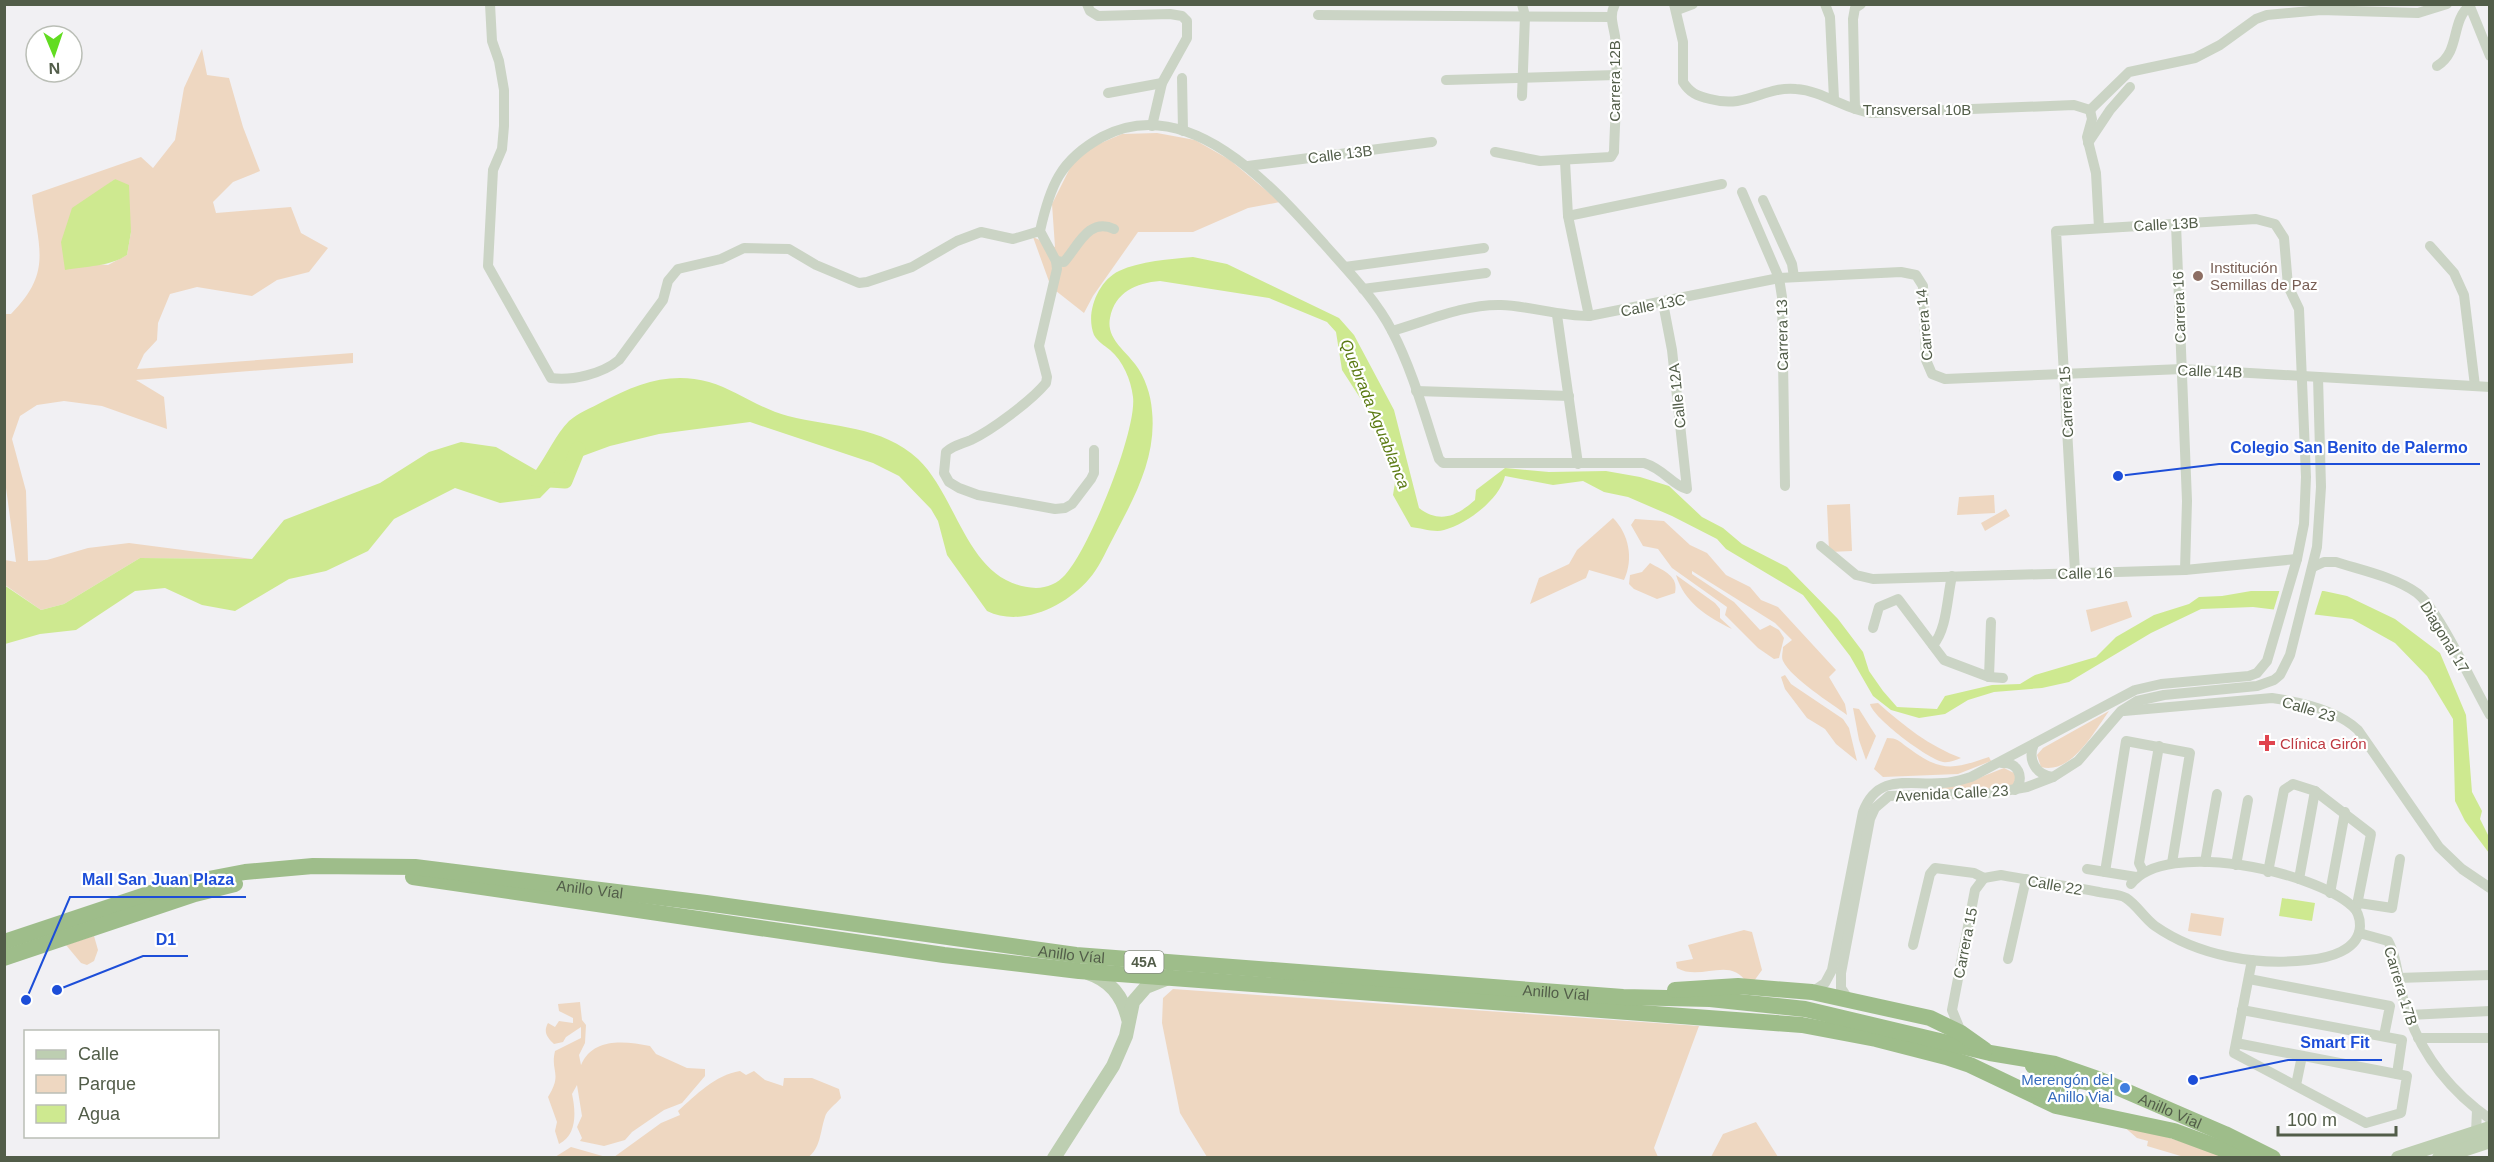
<svg xmlns="http://www.w3.org/2000/svg" width="2494" height="1162" font-family="Arial,sans-serif">
<rect width="100%" height="100%" fill="#f1f0f3"/>
<g fill="#eed7c1" fill-rule="evenodd">
<path d="M202,49L207,75L229,78L243,127L260,171L233,182L213,202L216,213L291,207L301,233L328,248L309,272L277,280L252,296L197,287L170,294L158,323L157,340L144,354L137,369L353,353V363L136,380L164,397L167,429L102,406L64,401L37,405L20,416L12,439L26,491L28,561L47,560L88,548L129,543L252,559L140,558L64,604L41,610L5,585V560L16,562L4,473V314H11C53,272 38,248 32,195L141,157L153,168L175,140L184,88ZM115,179L131,232L127,255L108,265L96,264L99,191Z"/>
<path d="M1157,133L1195,140L1230,160L1280,202L1248,208L1193,232H1138L1093,296L1084,313L1051,287L1033,237L1055,247L1052,204L1072,164L1094,146L1122,134Z"/>
<path d="M1994,495L1995,513L1957,515L1959,497Z"/>
<path d="M1850,504L1852,551L1829,552L1827,505Z"/>
<path d="M2006,509L2010,516L1985,531L1981,523Z"/>
<path d="M1613,518C1629,534 1634,559 1624,580L1589,570L1586,578L1530,604L1539,578L1569,564L1577,550Z"/>
<path d="M1635,519L1664,521L1690,545L1707,553L1726,575L1750,587L1761,600L1778,607L1836,670L1829,677L1845,704L1847,715C1831,703 1792,679 1783,661C1781,657 1783,652 1783,647L1792,640L1775,623L1692,571V574L1734,602L1760,630L1770,625L1779,630L1784,638L1779,658L1774,659L1758,648L1725,615L1727,607L1672,568L1658,549L1643,546L1631,525Z"/>
<path d="M1650,563C1664,571 1679,576 1675,593L1657,599L1634,589L1629,584L1630,575L1642,572Z"/>
<path d="M1676,575L1715,603L1720,609V618L1732,629C1707,617 1684,602 1676,575Z"/>
<path d="M2127,601L2132,617L2091,632L2086,610Z"/>
<path d="M1785,675L1791,684L1843,719L1849,728L1857,761L1836,744L1825,729L1807,718L1785,689L1781,677Z"/>
<path d="M1878,703C1904,726 1929,746 1961,758C1955,760 1950,763 1943,762C1928,759 1873,718 1870,704Z"/>
<path d="M1853,708L1859,709L1876,736L1866,760L1859,740Z"/>
<path d="M2109,711C2094,732 2071,775 2041,767L2037,755L2043,748Z"/>
<path d="M1887,738C1897,738 1899,741 1907,747C1941,772 1951,770 1989,757L1991,761L1958,774L1883,777L1874,769Z"/>
<path d="M2004,768L2016,774L2014,785L2004,788L1931,790L1966,783Z"/>
<path d="M2191,913L2224,918L2221,936L2188,931Z"/>
<path d="M1744,930L1752,932L1762,970L1754,981L1747,983C1730,955 1701,982 1677,968L1676,962L1693,959L1688,945Z"/>
<path d="M94,936L98,950L94,961L87,965L81,963L66,945Z"/>
<path d="M1173,989L1699,1026L1654,1148L1658,1157H1207L1180,1113L1162,1023L1163,998Z"/>
<path d="M580,1002L582,1020L586,1025L585,1043L579,1055L581,1065C593,1037 625,1041 650,1046L656,1054L687,1068L705,1069V1076L682,1103L664,1110L632,1132L625,1140L604,1146L580,1141L582,1138L577,1127L582,1116L577,1085L572,1094C576,1112 577,1135 559,1144L555,1131L557,1122L548,1097C563,1073 550,1072 555,1051L581,1038V1027L566,1037L563,1042L554,1044C547,1037 543,1032 548,1023L555,1027L559,1021L573,1023V1018L559,1011L558,1004Z"/>
<path d="M740,1071L746,1075L754,1071L765,1080L783,1086L784,1078H812L839,1089L841,1098C836,1104 826,1111 825,1117C820,1131 821,1149 807,1158L614,1157L661,1123L680,1115L678,1111C696,1095 715,1075 740,1071Z"/>
<path d="M1756,1122L1778,1157H1711L1723,1134Z"/>
<path d="M2126,1124L2229,1157H2184L2147,1146L2148,1141L2137,1138L2122,1125Z"/>
<path d="M571,1147L606,1157H555Z"/>
</g>
<g fill="#cee990">
<path d="M115,179L129,185L131,232L127,255C109,267 86,266 65,270L61,242L72,208Z"/>
<path d="M1193,257L1227,264L1339,318L1354,335L1394,410L1419,508C1440,524 1457,516 1475,500L1476,490L1505,468L1549,472L1606,471L1640,477L1669,486L1702,517L1723,528L1742,544L1787,567L1838,619L1863,652L1869,671L1883,691L1897,707L1937,709L1945,696L1992,685L2020,684L2035,675L2096,657L2116,637L2154,615L2189,604L2199,597L2222,596L2251,591H2324L2347,596L2395,619L2440,653L2466,715L2472,792L2482,811L2480,819L2489,837V853L2465,821L2455,801L2453,719L2427,676L2395,643L2352,619L2253,607L2201,609L2151,633L2069,682L2042,688L1994,692L1968,700L1945,714L1919,718L1891,710L1873,696L1850,656L1803,595L1726,549L1717,539L1672,516L1628,497L1604,492L1583,481L1553,485L1505,476C1500,499 1467,524 1444,530C1435,533 1421,528 1411,527L1393,495L1397,470L1375,421L1342,370L1336,332L1327,322L1269,298L1160,281C1136,283 1115,292 1110,318C1106,338 1125,350 1135,364C1145,377 1151,395 1152,411C1157,458 1133,500 1112,540C1105,553 1099,568 1089,579C1066,606 1021,628 987,611L947,555L938,521L931,509L899,476L873,463L750,422L659,434L610,446L580,457L540,498L500,503L455,488L394,519L368,551L326,571L289,579L235,611L202,605L165,588L135,591L76,630L40,634L5,644L4,585L41,610L64,604L140,558L252,559L284,520L380,483L429,452L461,442L496,447L536,470C547,455 556,434 569,421C578,413 591,408 602,402C636,384 670,371 709,382C736,390 760,409 788,416C832,427 883,426 918,459C959,498 967,585 1036,588C1047,588 1058,583 1065,575C1089,549 1137,431 1133,397C1131,380 1123,361 1110,350C1104,345 1098,342 1094,335C1085,313 1098,281 1119,271C1140,261 1170,259 1193,257Z"/>
<path d="M2282,898L2315,903L2312,921L2279,916Z"/>
</g>
<path fill="#f1f0f3" d="M2323,588L2314,616L2273,612L2280,589Z"/>
<g fill="none" stroke-linecap="round" stroke-linejoin="round">
<path stroke="#cee990" stroke-width="15" d="M536,479L565,481L578,449"/>
<g stroke="#cbd4c5" stroke-width="10">
<path d="M490,4L492,41L499,61L504,90V126L502,149L493,170L488,266L551,378C572,381 602,374 619,360L663,300L668,281L678,269L721,259L744,248L789,249L816,265L859,283L867,282L912,267L957,241L981,232L1013,239L1040,231"/>
<path d="M1087,4L1090,11L1098,16L1170,14L1182,16L1187,21V38L1162,83L1152,126"/>
<path d="M1674,4L1683,42V82C1690,93 1697,96 1710,99C1747,109 1764,86 1796,89C1824,91 1845,110 1872,113L2074,105L2090,110"/>
<path d="M1825,4L1830,17L1834,99"/>
<path d="M2469,4L2490,56"/>
<path d="M1677,10L1693,4"/>
<path d="M1318,15L1611,17"/>
<path d="M2437,66C2461,51 2450,22 2470,5"/>
<path d="M1182,78L1183,131"/>
<path d="M1446,80L1616,75"/>
<path d="M1108,93L1162,83"/>
<path d="M1522,96L1525,16L1522,4"/>
<path d="M1855,109L1853,19L1855,8L1861,4"/>
<path d="M2090,110L2129,72L2195,58L2220,45L2256,19L2267,15L2321,10L2418,13L2447,4"/>
<path d="M2090,110L2092,119L2087,137L2096,173L2099,228"/>
<path d="M2088,143L2110,110L2130,87"/>
<path d="M1495,152L1540,161L1611,157L1614,152C1615,114 1619,74 1615,36C1613,24 1609,16 1615,4"/>
<path d="M1565,161L1568,216L1589,316"/>
<path d="M1248,166L1432,142"/>
<path d="M1742,192L1779,278L1782,297L1785,486"/>
<path d="M1763,200L1792,264L1794,277"/>
<path d="M1568,216L1722,184"/>
<path d="M2176,224L2187,501L2185,570"/>
<path d="M2430,246L2454,273L2464,295L2475,386"/>
<path d="M1056,261L1064,262C1078,246 1089,217 1114,229"/>
<path d="M1345,267L1484,248"/>
<path d="M1363,289L1486,273"/>
<path d="M1557,315L1578,464"/>
<path d="M1392,331C1427,321 1464,304 1501,305C1530,306 1559,316 1589,316L1779,278L1901,272L1916,275L1923,286L1926,360L1932,374L1945,379L2182,369L2490,387"/>
<path d="M1416,391L1569,396"/>
<path d="M1094,450V473L1091,479L1072,504L1065,508L1055,509L978,495L959,488L949,482L944,473L946,452C954,445 962,444 971,440C992,430 1031,401 1046,383L1047,377L1039,346L1057,269L1056,261L1040,231C1050,186 1060,160 1102,137C1189,91 1274,188 1325,245C1349,272 1376,300 1392,331C1413,371 1425,417 1439,459L1443,463H1644C1664,469 1672,485 1687,489L1672,350L1663,303"/>
<path d="M1821,546L1856,575L1873,579L2185,570L2297,559"/>
<path d="M2313,567L2324,562H2336C2361,570 2395,577 2417,593C2439,610 2474,688 2490,715"/>
<path d="M1873,628L1879,607L1898,599L1944,660L1989,677L2003,678"/>
<path d="M1933,645C1947,630 1947,597 1952,576"/>
<path d="M1989,677L1991,622"/>
<path d="M2124,711L2272,698C2300,702 2337,710 2358,730L2439,847L2462,869L2490,888"/>
<path d="M2034,744C2027,760 2036,775 2053,777"/>
<path d="M2002,763C2018,762 2025,777 2015,790"/>
<path d="M2315,791L2371,834L2356,910"/>
<path d="M2205,862L2217,794"/>
<path d="M2236,865L2248,800"/>
<path d="M2087,869L2136,877"/>
<path d="M2143,871L2139,863L2159,746"/>
<path d="M2105,872L2126,741L2190,753L2172,863"/>
<path d="M2268,872L2284,790L2293,784L2315,791L2299,879"/>
<path d="M1984,878L2001,875C2034,881 2067,886 2099,892C2107,894 2120,894 2126,898C2137,905 2144,918 2155,926C2198,956 2257,966 2308,960C2328,958 2359,951 2360,926C2360,918 2358,911 2352,906C2315,872 2166,838 2131,884"/>
<path d="M2330,893L2345,812"/>
<path d="M2359,903L2392,908L2400,859"/>
<path d="M2359,933L2388,941C2397,957 2398,980 2403,998C2417,1048 2447,1089 2490,1119"/>
<path d="M1913,945L1930,874L1935,868L1974,873L1984,878"/>
<path d="M2008,959L2026,879"/>
<path d="M2398,978L2490,975"/>
<path d="M2249,979L2390,1006L2384,1036"/>
<path d="M1812,992L1825,983L1832,970L1863,812C1878,772 1910,786 1943,783C1953,783 1961,780 1971,777L2135,690L2161,684L2249,676L2257,673L2267,661L2297,559L2304,524L2306,477L2299,309L2288,286L2284,238L2275,224L2256,219L2056,231L2075,572"/>
<path d="M1849,1000L1841,988V973L1870,819L1875,808L1889,796L1993,793L2027,787L2053,777L2078,761L2121,711L2137,701L2164,695L2257,686L2274,680L2280,675L2290,655L2317,547L2321,487L2318,377"/>
<path d="M2242,1010L2402,1040L2397,1074"/>
<path d="M2409,1015L2490,1011"/>
<path d="M1961,1032L1952,1010L1975,890L1984,878"/>
<path d="M2418,1038H2490"/>
<path d="M2236,1043L2407,1076L2401,1113L2366,1123L2234,1053L2252,960"/>
<path d="M2296,1085L2302,1056"/>
<path d="M2476,1133L2477,1110"/>
</g>
<g stroke="#bdceb1" stroke-width="14">
<path d="M1088,973C1110,980 1123,997 1128,1019"/>
<path d="M1054,1158L1113,1066L1126,1036L1133,1002L1146,987L1166,979"/>
<path d="M2398,1158L2490,1128"/>
<path d="M2439,1158L2490,1141"/>
</g>
<g stroke="#9ebd8a" stroke-width="16">
<path d="M413,877L944,955L1079,971L1802,1025L1876,1039L1946,1057L1970,1065L2056,1106L2174,1131L2247,1158"/>
<path id="s1" d="M4,942L172,886L245,872L313,866L415,867L706,903L1076,955L1623,997L1710,999L1805,1009L1990,1053L2055,1064L2098,1079L2225,1134L2273,1158"/>
<path d="M4,958L195,894L235,884"/>
<path d="M1675,990L1738,986L1812,992L1930,1018L1961,1033L1985,1050"/>
<path d="M2030,1088L2044,1092L2052,1089L2055,1082L2049,1072L2033,1066"/>
<path d="M2091,1106L2072,1099L2069,1090C2074,1077 2084,1081 2094,1085"/>
</g>
</g>
<circle fill="#8d6e63" stroke="#fff" stroke-width="2" cx="2198" cy="276" r="6"/>
<path fill="#e0444e" stroke="#fff" stroke-width="2" d="M2264 734h6v6h6v6h-6v6h-6v-6h-6v-6h6z"/>
<circle fill="#3f7fe0" stroke="#fff" stroke-width="2" cx="2125" cy="1088" r="6"/>
<g text-anchor="middle" dominant-baseline="central" stroke-width="4.5" stroke-linejoin="round" paint-order="stroke">
<rect fill="#fff" stroke="#868e80" stroke-width="1.5" x="1124.5" y="951" width="39" height="22" rx="4.5"/>
<g font-size="14" font-weight="bold" fill="#525d49">
<text x="1144" y="962">45A</text>
</g>
<g font-size="15" fill="#525d49" stroke="#fff">
<text transform="translate(1614 81) rotate(-90)">Carrera 12B</text>
<text x="1917" y="109">Transversal 10B</text>
<text transform="translate(1340 154) rotate(-7)">Calle 13B</text>
<text transform="translate(2166 224) rotate(-3)">Calle 13B</text>
<text transform="translate(1653 305) rotate(-11)">Calle 13C</text>
<text transform="translate(2179 307) rotate(-92)">Carrera 16</text>
<text transform="translate(1924 325) rotate(-95)">Carrera 14</text>
<text transform="translate(1782 335) rotate(-91)">Carrera 13</text>
<text transform="translate(2210 371) rotate(2)">Calle 14B</text>
<text transform="translate(1677 396) rotate(-96)">Calle 12A</text>
<text transform="translate(2066 402) rotate(-93)">Carrera 15</text>
<text transform="translate(2085 573) rotate(-1)">Calle 16</text>
<text transform="translate(2445 637) rotate(59)">Diagonal 17</text>
<text transform="translate(2309 709) rotate(17)">Calle 23</text>
<text transform="translate(1952 793) rotate(-3)">Avenida Calle 23</text>
<text transform="translate(2055 885) rotate(10)">Calle 22</text>
<text stroke="none"><textPath href="#s1" startOffset="598">Anillo Víal</textPath></text>
<text transform="translate(1965 943) rotate(-79)">Carrera 15</text>
<text stroke="none"><textPath href="#s1" startOffset="1084">Anillo Víal</textPath></text>
<text transform="translate(2401 986) rotate(73)">Carrera 17B</text>
<text stroke="none"><textPath href="#s1" startOffset="1570">Anillo Víal</textPath></text>
<text stroke="none"><textPath href="#s1" startOffset="2200">Anillo Víal</textPath></text>
</g>
<g font-size="15" fill="#785e54" stroke="#fff" text-anchor="start">
<text x="2210" y="267">Institución<tspan x="2210" dy="17">Semillas de Paz</tspan></text>
</g>
<g font-size="15" fill="#be3a42" stroke="#fff" text-anchor="start">
<text x="2280" y="743">Clínica Girón</text>
</g>
<g font-size="15" fill="#366cbe" stroke="#fff" text-anchor="end">
<text x="2113" y="1079">Merengón del<tspan x="2113" dy="17">Anillo Vial</tspan></text>
</g>
<g font-size="16" font-style="italic" fill="#5a7a12" stroke="#fff">
<text transform="translate(1375 414) rotate(68)">Quebrada Aguablanca</text>
</g>
</g>
<path fill="none" stroke="#1d4ed8" stroke-width="2" d="M2118 476L2219 464H2480M26 1000L70 897H246M57 990L143 956H188M2193 1080L2288 1060H2382"/>
<g fill="#1d4ed8" stroke="#fff" stroke-width="2">
<circle cx="2118" cy="476" r="6"/>
<circle cx="26" cy="1000" r="6"/>
<circle cx="57" cy="990" r="6"/>
<circle cx="2193" cy="1080" r="6"/>
</g>
<g font-size="16" text-anchor="middle" font-weight="bold" fill="#1d4ed8" stroke="#fff" stroke-width="4.5" stroke-linejoin="round" paint-order="stroke">
<text x="2349" y="453">Colegio San Benito de Palermo</text>
<text x="158" y="885">Mall San Juan Plaza</text>
<text x="166" y="945">D1</text>
<text x="2335" y="1048">Smart Fit</text>
</g>
<rect width="2494" height="1162" fill="none" stroke="#525d49" stroke-width="12"/>
<rect x="24" y="1030" width="195" height="108" fill="#ffffff" stroke="#babeb6" stroke-width="1.5"/>
<rect x="36" y="1050" width="30" height="9" fill="#bdceb1" stroke="#babeb6" stroke-width="1.5"/>
<text x="78" y="1060" font-size="18" fill="#525d49">Calle</text>
<rect x="36" y="1075" width="30" height="18" fill="#eed7c1" stroke="#babeb6" stroke-width="1.5"/>
<text x="78" y="1090" font-size="18" fill="#525d49">Parque</text>
<rect x="36" y="1105" width="30" height="18" fill="#cee990" stroke="#babeb6" stroke-width="1.5"/>
<text x="78" y="1120" font-size="18" fill="#525d49">Agua</text>
<g transform="translate(54 54) rotate(178)"><circle r="28" fill="#ffffff" stroke="#babeb6" stroke-width="1.5"/>
<path d="M0-4.5L10 22L0 15L-10 22Z" fill="#62dc21"/>
<text y="-9" font-size="16" font-weight="bold" text-anchor="middle" fill="#525d49">N</text>
</g>
<path d="M2278 1126v9h118v-9" fill="none" stroke="#525d49" stroke-width="3"/>
<text x="2287" y="1126" font-size="18" fill="#525d49" stroke="#ffffff" stroke-width="4.5" paint-order="stroke">100 m</text>
</svg>
